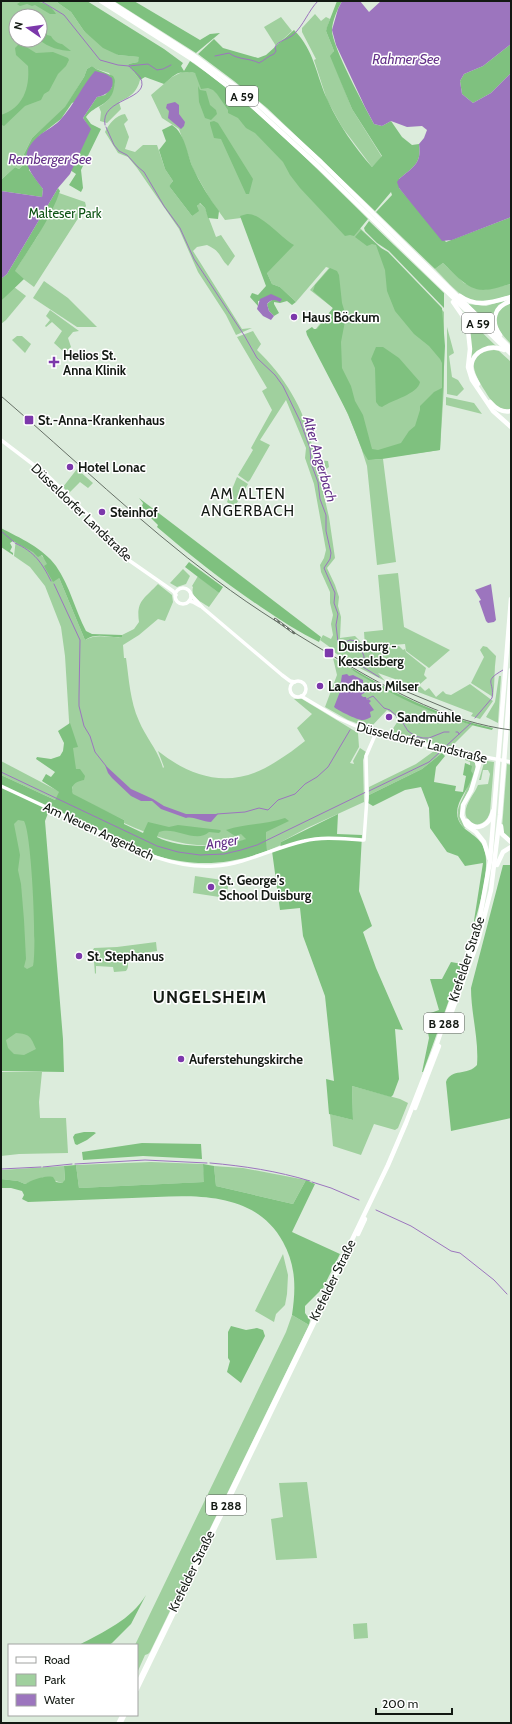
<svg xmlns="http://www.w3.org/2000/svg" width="512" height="1724" font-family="Cabin,sans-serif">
<rect width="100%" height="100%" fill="#dcecdc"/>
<g fill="#a0d09e" fill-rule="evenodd">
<path d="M1,1H58V3L71,12L84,31L118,55L140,57L138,62L128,64L140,80C137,92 130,97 119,102L121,109L107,123L100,121L101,112L99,107C112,99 111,95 115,82L109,73L96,69L92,66L87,69L84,77L65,108L32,138L23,156L22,166L19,169L15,167L1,180ZM16,16H40V40H16Z"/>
<path d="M315,14L321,21L326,17L330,19L326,31L334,51L331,56L352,109L382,157L372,167L342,127L327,100L314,60L316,59L302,32V28Z"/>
<path d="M281,17L292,31L276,46L264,27Z"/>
<path d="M184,71L195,73L215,90L383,250L444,312V387L440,450L368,460L383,459L396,562L377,565L367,466C354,421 331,379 310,336L333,308L310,290L329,268L326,267L296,302L280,287L272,284L267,273L249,217L225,220L210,199L193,169L179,129L162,118L151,95L172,77Z"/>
<path d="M125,114L128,120L124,124L129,137L125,149L135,152L143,145H157L165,169L173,181L169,186L192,216L199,203L205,208L216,237L221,235L235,256L228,266C218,256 222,252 207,245L197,247L193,251L242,329L252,328L236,335L226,315L198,272L179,229L137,168L128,157L118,153L105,132C108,125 116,115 125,114Z"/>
<path d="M59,193L85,202L86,206L34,287L14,272L37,237Z"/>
<path d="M443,263L464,283L483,290L511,284V295C502,297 492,301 483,303C466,305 446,280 435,269Z"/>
<path d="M44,281L68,298L97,327H77L33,298Z"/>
<path d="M14,287L26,296L6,320L1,324V301Z"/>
<path d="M506,300C497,309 491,314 493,328L468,304L486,306Z"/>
<path d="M511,303V344C496,329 486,314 511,303Z"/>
<path d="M50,310L79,331L73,332L68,338L71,347L65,353L54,343L62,331L52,322L46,327L45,326L50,320L46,316Z"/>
<path d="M462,313L497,347L481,349L470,365C472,342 472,334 462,313Z"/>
<path d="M447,327L454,353L449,356L452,377L458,380L464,389L457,396L447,394Z"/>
<path d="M253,331L261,344L257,350C284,376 304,408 312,445C314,450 316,455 317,460L328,461L329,467L323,471L324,496L329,517L335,558L327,568L335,585L339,597L338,606L341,617L340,638L355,636L365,646L364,632L383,630L378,575L398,573L404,627L450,650L429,668L406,651L405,644L366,647L367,650L399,646L403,650L405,649L406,652L426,668L424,675L427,678L419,685L425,691L429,688L436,697L443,691L446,694L451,695L470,684L493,701L480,719L471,716L473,713L413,690L414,688L403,682L378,673L385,681L352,664L331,650V648L320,640L323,635L331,639L333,635L331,624L333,615L330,603V592L321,572L320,565L324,558L326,550L314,484L305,458L306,448L286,400L260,440L270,445L250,480L248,482L238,475L253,450L251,448L272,410L262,391L267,388L237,337Z"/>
<path d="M17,336H22L31,344L25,353L12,340Z"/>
<path d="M494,350L499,351L511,362V410C506,410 500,409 496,406C492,402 488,396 485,391C474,374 463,353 494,350Z"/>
<path d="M446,397L474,403L482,414L446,405Z"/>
<path d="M77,469L93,483L88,488L80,482L69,493L63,487Z"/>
<path d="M237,477L248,484L234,508L227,502Z"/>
<path d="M16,539L36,550L52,566L60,580L85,640C97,633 109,638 122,637V635L134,629L139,622C136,601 144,599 158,584L172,595L173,602L165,621L158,619L139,635L123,645L124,658H126C129,679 130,701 139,721C146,738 158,750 163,768L164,767L158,751C196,781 235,789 277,761C287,755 296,748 305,741L297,728L312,714L294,699H302L358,733L359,747L350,763L354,764L353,761L360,748L366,752L363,760L364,802L307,828L281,842V845L267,851L266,832C257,835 247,840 238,842C196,852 159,839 124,823V820L73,795L72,790L73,785L65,656L61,627L45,586L30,567L14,556Z"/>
<path d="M183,569L190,576L186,584L177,587L170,583Z"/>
<path d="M198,576L219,593L209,607C202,602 190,598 193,587L192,586Z"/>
<path d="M483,646L487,647L496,656C494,670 495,683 493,697L471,683L484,657L480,650Z"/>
<path d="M333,658C381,686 419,711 473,725L450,748L390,733L398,721L395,715L387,710L370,728L348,720L325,707L337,675Z"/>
<path d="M499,676H501L498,723L486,717L495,702Z"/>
<path d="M434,751L442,753L422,769L369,795V787L416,764Z"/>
<path d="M466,757L475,762C481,786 448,805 466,827L464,828C450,812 463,802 467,787C470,779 470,770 470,762L465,760Z"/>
<path d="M1,761L60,792L55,800L1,775Z"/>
<path d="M487,761L494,762L490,812C488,820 482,825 474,825C455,813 473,798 478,785L488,784L490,774L488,770H483L481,780H479L484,763Z"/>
<path d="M507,764L511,765V840L504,835L502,828Z"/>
<path d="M1,788L41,807L44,1070L4,1071Z"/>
<path d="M195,876L229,881L226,898L193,893Z"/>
<path d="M156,942L157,951L130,955C126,960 130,967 126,971L114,972L113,967L96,966V973L95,974L93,950L94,948L117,947Z"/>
<path d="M1,1072H42L39,1102L40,1118H66L68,1153L19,1154L1,1156Z"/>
<path d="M352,1086L400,1099L408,1103L398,1128L395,1130L374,1124L361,1155L333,1146L330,1114L353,1120Z"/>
<path d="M151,1162L203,1164L205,1182L79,1188L76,1165Z"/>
<path d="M64,1166L65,1181L62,1183L43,1177C38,1181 32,1181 25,1184L18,1181L1,1179V1170Z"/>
<path d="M214,1166L243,1168L306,1180L293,1204L216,1186Z"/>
<path d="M283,1254L288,1275L287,1294L285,1305L276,1314L274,1322L255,1311Z"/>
<path d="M292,1315L309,1325L150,1652L148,1654L145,1655L137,1673V1645H135L286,1332Z"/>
<path d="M307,1482L317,1558L276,1560L271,1519L283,1517L279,1483Z"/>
<path d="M367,1623L368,1638L354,1639L353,1624Z"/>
</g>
<g fill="#7fc17f" fill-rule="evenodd">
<path d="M22,1C35,1 49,1 56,14H50L35,5L32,6L27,4L20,6L17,4Z"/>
<path d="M58,1H87L164,49L183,63L181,66L184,71L190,61C256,106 311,163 368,219L354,236L350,235L345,236L300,188L290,175L283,162L255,133L246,128L238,118L228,113V110L217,94L213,90L208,88L201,89L195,73C179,70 176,73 164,84L145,77L140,80L128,64L138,62L139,57L118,55L103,48L84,31L71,12L58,3Z"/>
<path d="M114,1H134L200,40L210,34L220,33L196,53Z"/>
<path d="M337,1H342C338,8 332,21 332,30C332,47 365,107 374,124L382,126L391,121L402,137L412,145L419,144C422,164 413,167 399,179V188L446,242L511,217V284C502,286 492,290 483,290C467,290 454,273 443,263L435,269L376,212L392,195L391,192L375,211L267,108L234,81L198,54L214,39L223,48L258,58L266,55L294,30C315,51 316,76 328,101C339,125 355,148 372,167L382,156L352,109L330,56L334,51L326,31L327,27Z"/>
<path d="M40,31H47V35L51,36C53,40 58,44 62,44L71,51C61,51 47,47 40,40Z"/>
<path d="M511,44V73L491,93L473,103L462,94L460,81L464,74L483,66Z"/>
<path d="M18,45H23L36,53L53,52L68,58L69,60L66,66L58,74L49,91L44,94L41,100L25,106L4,126L2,125L1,115C23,108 30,88 28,66L16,55L15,48Z"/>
<path d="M92,66L96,69L113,76C116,81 115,82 114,88C110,107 95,104 86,117L91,124L101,129L81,170L83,188L81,192L69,185L76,174L70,170L90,129L83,118L97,97L105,95L112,87L72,103L61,119L39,136L29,170L43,189L42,197L1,191V180L15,167L19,169L22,166L23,156L32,138L65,107L84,77L87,69Z"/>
<path d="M198,86L200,90L206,91L210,105L216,110L217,114L211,120L205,118L199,102Z"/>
<path d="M214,121L218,123L253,179L249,194H246L221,139L214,138L210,124V122Z"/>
<path d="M172,125C185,133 187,154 193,168C200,183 209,198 219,211L218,219L208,218L205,208L200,203L197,206L199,211L192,216L169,186L173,181L165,169L159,150L166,141L162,130Z"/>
<path d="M58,188L60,191C50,220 31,246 15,271L24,279L1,301V279L7,274Z"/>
<path d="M247,214C261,213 281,238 294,245L267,273L272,284L280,287L296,302L292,305L287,301L280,303L274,302V304L279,313L274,316L269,311L267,304L272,300L281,298L258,301V306L250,297L252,293L258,295L266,286L240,216Z"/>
<path d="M369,221L444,293V308L389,251L377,243L365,231L364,228Z"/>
<path d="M361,230L381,248L388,252L442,308L445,346L440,450L382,459L368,460L363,452L348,414L307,335L306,331L312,327L314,329H317L333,308L313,291L315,285L330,268L337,271L339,275L342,303L346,316L341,342L342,368L351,386L355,401L363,415L372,449L378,450L401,443L409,431L415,426L420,410V406L434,392L442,388V363L440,359L429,346L414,334L395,311L387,291L385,270L376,245L372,244L367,246L355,237Z"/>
<path d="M376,347H383L399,358L420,382C418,394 392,400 382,407L379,406L376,402L375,368L371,359Z"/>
<path d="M139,498L321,637L319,642C299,632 280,620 261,607C225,583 191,556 157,527L158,525L144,511L142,506L143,503Z"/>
<path d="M1,528C20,538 43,548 56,566C70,586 75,610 86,631L92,634L122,635V637C109,638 96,632 85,640L60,580L59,578L53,582L44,566L47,564L42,555L38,557L33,552L13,541L10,543L12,547L10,551L13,553V555L1,547Z"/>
<path d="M189,562L223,587L219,593L185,567Z"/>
<path d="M350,667C396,694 440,717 493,728L492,730C447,720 406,703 367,679C361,675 352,671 350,667Z"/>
<path d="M70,723L78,747L73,748L76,769H80L85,776L84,780C76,782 70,784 73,794L124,820V824L143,833L148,822L169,827L178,825L220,830L221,831L219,833L209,832C196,844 175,826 159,832L157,837C180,849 222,848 246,839L241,834L235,836L226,830C246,823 265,825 285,818L289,821L266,832L267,851C225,866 193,867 150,854L50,808L45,821L63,1039L64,1072L1,1071V775L55,800L59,792L42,781L46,774L51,777L55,772L36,759L37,757L51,759L60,756L63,751L64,743L58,731ZM18,820L24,821C32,835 37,949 33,966L27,969L24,967L26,959L24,920L21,884L18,870L20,855L14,824ZM16,1033C30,1034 31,1037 36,1049L24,1055L14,1054L8,1048L6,1040Z"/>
<path d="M442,753L445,756L436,767L434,782L456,786L455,791L463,792L466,776L463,775L465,763L472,766L471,771L473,774C470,788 457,799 457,813C458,831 476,832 483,846C492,863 479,909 473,927L483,863L465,866L458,856L447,852L430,828L429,808L421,787L405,790L373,806L368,803L369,795L422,769Z"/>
<path d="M338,814L337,834L362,835L359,891L372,926L363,932L376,968L403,1030L395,1029L399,1079L393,1095L391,1097L352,1086L353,1120L329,1114L326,1079L334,1081L325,996L303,936L300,908L280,910L272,851L280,849L281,842Z"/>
<path d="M503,865H511V1118L451,1131L446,1082C451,1068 468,1076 477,1065C479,1039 471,1014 471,988Z"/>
<path d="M451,962L462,964L423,1072H422L429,1038L425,1015L439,1010L430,979H442Z"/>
<path d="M84,1132H94L96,1133L87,1140L77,1145L75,1144L73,1137L75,1134Z"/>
<path d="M142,1143L201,1144L202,1159L143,1156L83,1160L82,1152Z"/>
<path d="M203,1164L214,1166L216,1186L293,1204L306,1180L315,1184L292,1232L340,1254L323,1288L305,1306V1313L310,1320L309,1325L292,1315C296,1288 296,1266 283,1242C253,1187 185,1196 132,1198C97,1199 63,1201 28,1202L22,1199L24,1195L22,1191L11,1188H1V1179L18,1181L25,1184C33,1180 44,1175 53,1177L56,1182L62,1183L65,1180L64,1166L76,1165L79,1188L204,1182Z"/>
<path d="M231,1326L246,1330L257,1328L263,1330L265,1336L241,1383L227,1372L230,1361L228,1358V1332Z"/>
<path d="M146,1595L131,1624L112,1643L109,1645H79C103,1632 131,1620 146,1595Z"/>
</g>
<g fill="#9c75be">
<path d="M342,1H360L369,12L381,1H511V44L483,66L464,74L460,81L462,94L473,103L491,93L511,73V217L452,240L442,241L399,188L397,182L399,179C413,167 422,164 419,144L424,138L427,130L422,126L407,127L391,121L382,126L374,124L365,107L336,45L332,30L338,9Z"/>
<path d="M95,71L106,74L112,78C115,89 107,95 97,97L83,118L91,129L70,174L58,188L7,274L1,279V191L42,197L43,189C27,169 16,154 41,134C48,129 56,125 61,119C74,105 82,86 95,71Z"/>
<path d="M175,102L179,105V114L185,122L184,126L181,129L168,118L169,111L166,108L167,104Z"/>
<path d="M271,294L282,299L280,302C275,299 271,299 267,304L269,311L274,316L271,320L263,316L257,309L260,299Z"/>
<path d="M491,584L496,620L494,622L488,623L486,621L479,601L481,600L475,590Z"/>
<path d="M347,674L349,676L353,675L363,680V685L370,689L361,695L363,697H366L367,700L368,699L371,701L369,703L374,710L370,712L371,717C369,718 365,720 363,720C359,721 337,710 334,707L341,689L340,687L342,675Z"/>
<path d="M105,765L131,789L153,799L164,806L186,814H218L211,822C202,822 194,816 186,818L161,809L152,801H141L131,796L112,778L108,773Z"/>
</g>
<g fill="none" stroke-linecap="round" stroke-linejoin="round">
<g stroke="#9c75be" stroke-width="1">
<path d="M41,1L64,15L100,60L118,65L129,66C132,70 137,73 140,77C153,101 99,97 105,125"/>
<path d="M215,56L229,53C238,60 250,58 259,63C265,60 268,56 274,54L276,51L275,47C278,41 288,39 293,35C304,25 308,11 318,1"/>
<path d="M129,66L148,64L157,70L163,69L171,65"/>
<path d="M106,127L114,145L119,151L127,155L138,167L144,172L164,206L180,228L194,259L244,335L257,358L275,375L283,386L300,421L310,448L311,463L318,482L320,499L326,515V531L331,553L330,559L324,568L335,593L334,603L338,614L336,625L338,642L340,644L350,640L357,641L364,656L363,667L379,677"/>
<path d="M1,531L14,542"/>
<path d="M15,543C35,552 42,563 51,581"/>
<path d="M54,584L80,640L79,696V706L84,726L90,736L95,752L106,766"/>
<path d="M369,688L375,682"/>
<path d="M367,699L373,696L384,708L390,710L401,720L408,731L415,736L423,738H429L444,732H449"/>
<path d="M475,718L492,698C495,681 482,682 503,670"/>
<path d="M456,732H458L459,734"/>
<path d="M445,747L471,723"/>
<path d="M1,772L157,846L178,852L200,855L224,854L241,850L257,845L366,792"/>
<path d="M369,791L429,762L440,752"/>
<path d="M217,814L245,812L259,808L268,810L278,800L295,794L305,784L317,777L328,767L350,730"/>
<path d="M210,1163C244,1166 277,1171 310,1181"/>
<path d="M75,1164L145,1160L207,1163"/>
<path d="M43,1167L72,1164"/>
<path d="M1,1169L41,1167"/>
<path d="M312,1182L331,1188L359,1200"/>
<path d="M376,1210L411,1226L451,1251L460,1253L494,1280L507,1294"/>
</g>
<g stroke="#fff" stroke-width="3.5">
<path d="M1,440L47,475L88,515L130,561L173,591L176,595"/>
<circle cx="183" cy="596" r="8"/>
<path d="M191,595L203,608L282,675L290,681L295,682"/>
<path d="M189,601L193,602L200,606"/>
<circle cx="298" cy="689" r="8"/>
<path d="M301,696L338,718L367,731L438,748L511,762"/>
<path d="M1,786C31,800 61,814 91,828C131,847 169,869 214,866C246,864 273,848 304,841C324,836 344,839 364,840L367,798L366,756L376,733"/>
</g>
<g stroke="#fff" stroke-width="3.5">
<path d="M137,1684L314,1319"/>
<path d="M137,1690L316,1320"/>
<path d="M118,1723L122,1715"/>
<path d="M121,1723L125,1715"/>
</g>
<g stroke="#fff" stroke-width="4.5">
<path d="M101,1L195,61L247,101L318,166L511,354"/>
<path d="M109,1L196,57L250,97L321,162L511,349"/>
<path d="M460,296C477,308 493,302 511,297"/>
<path d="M453,302L462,315L468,330L470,349L468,367L472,380L493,411L511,427"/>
<path d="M500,335C490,321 494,306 511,301"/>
<path d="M478,384C475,379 471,373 471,366C473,350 491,344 504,350"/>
<path d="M490,402C496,409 502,413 511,411"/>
<path d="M470,755L477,762L478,766"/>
<path d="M481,757L471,791L463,805L462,816L466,825L476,832L484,842L489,858"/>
<path d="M467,821C477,833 490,825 493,811"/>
<path d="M501,826L502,834L511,842"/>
<path d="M497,865L503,852L511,847"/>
<path d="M445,1030L478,941L491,890L500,815L511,670"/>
<path d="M415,1108L439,1046"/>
<path d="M358,1234L365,1219"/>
<path d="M314,1319L388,1165L406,1123L436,1046L479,922L490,861L511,599"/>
</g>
<g stroke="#667066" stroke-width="1">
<path d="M1,396C72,457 140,523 215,579C256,610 299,636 343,662C396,693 449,722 511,730"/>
<path d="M405,691L453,711"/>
</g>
<g stroke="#667066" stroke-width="2.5">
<path id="rail" d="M275,619L294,633"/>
</g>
<use href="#rail" stroke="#fff" stroke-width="1" stroke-dasharray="3" stroke-linecap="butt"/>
</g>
<g fill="#7c38ab" stroke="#fff" stroke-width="1.5">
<circle cx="294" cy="317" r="4"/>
<path d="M52 356h4v4h4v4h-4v4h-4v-4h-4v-4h4z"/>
<rect x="24" y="415" width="10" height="10" rx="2"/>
<circle cx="70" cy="467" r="4"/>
<circle cx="102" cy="512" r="4"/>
<rect x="324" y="648" width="10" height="10" rx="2"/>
<circle cx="320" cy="686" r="4"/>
<circle cx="389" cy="717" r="4"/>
<circle cx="211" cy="887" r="4"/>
<circle cx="79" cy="956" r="4"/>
<circle cx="181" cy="1059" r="4"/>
</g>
<g text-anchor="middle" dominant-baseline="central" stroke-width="3" stroke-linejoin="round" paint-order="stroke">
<g fill="#fff" stroke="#5a5e5a" stroke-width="1">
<rect x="226" y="86" width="32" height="20" rx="3"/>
<rect x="462" y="313" width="32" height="20" rx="3"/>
<rect x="424" y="1013" width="40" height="20" rx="3"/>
<rect x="206" y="1495" width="40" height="20" rx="3"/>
</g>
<g font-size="12" font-weight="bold" fill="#131913">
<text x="242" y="96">A 59</text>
<text x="478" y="323">A 59</text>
<text x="444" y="1023">B 288</text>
<text x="226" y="1505">B 288</text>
</g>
<g font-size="13" fill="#0d5314" stroke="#fff">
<text x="65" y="213">Malteser Park</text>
</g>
<g font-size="13" font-weight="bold" fill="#131913" stroke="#fff" text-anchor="start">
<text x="302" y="317">Haus Böckum</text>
<text x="63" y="355">Helios St.<tspan x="63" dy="15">Anna Klinik</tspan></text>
<text x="38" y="420">St.-Anna-Krankenhaus</text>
<text x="78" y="467">Hotel Lonac</text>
<text x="110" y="512">Steinhof</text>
<text x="338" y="646">Duisburg -<tspan x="338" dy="15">Kesselsberg</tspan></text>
<text x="328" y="686">Landhaus Milser</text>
<text x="397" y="717">Sandmühle</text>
<text x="219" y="880">St. George’s<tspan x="219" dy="15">School Duisburg</tspan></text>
<text x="87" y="956">St. Stephanus</text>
<text x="189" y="1059">Auferstehungskirche</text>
</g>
<g font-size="13" fill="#131913" stroke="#fff">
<text transform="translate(82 512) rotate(44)">Düsseldorfer Landstraße</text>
<text transform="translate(422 742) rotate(14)">Düsseldorfer Landstraße</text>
<text transform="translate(99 831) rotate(25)">Am Neuen Angerbach</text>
<text transform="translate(466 959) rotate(-72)">Krefelder Straße</text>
<text transform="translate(332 1280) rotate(-64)">Krefelder Straße</text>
<text transform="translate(191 1571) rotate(-64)">Krefelder Straße</text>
</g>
<g font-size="14" font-style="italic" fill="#643189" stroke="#fff">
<text x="406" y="59">Rahmer See</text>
<text x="50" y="159">Remberger See</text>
<text transform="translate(320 459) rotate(74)">Alter Angerbach</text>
<text transform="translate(222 842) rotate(-9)">Anger</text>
</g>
<g font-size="15" letter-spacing="1" fill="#131913" stroke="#fff">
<text x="248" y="494">AM ALTEN<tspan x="248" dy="17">ANGERBACH</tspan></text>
</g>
<g font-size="17" font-weight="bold" letter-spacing="1" fill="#131913" stroke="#fff">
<text x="210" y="997">UNGELSHEIM</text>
</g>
</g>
<rect width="512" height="1724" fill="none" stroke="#131913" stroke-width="4"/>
<rect x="8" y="1644" width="130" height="72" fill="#ffffff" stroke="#a1a3a1"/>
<rect x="16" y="1657" width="20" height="6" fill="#ffffff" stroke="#a1a3a1"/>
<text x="44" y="1664" font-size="12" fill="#131913">Road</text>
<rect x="16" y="1674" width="20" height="12" fill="#a0d09e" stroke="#a1a3a1"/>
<text x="44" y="1684" font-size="12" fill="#131913">Park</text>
<rect x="16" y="1694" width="20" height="12" fill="#9c75be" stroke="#a1a3a1"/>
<text x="44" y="1704" font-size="12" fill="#131913">Water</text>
<g transform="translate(28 28) rotate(283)"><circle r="19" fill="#ffffff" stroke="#a1a3a1"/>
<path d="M0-3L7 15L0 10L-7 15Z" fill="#7c38ab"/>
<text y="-6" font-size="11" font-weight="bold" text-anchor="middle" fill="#131913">N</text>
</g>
<path d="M376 1708v6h76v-6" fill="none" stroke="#131913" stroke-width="2"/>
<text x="382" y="1708" font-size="12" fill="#131913" stroke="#ffffff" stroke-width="3" paint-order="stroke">200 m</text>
</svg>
